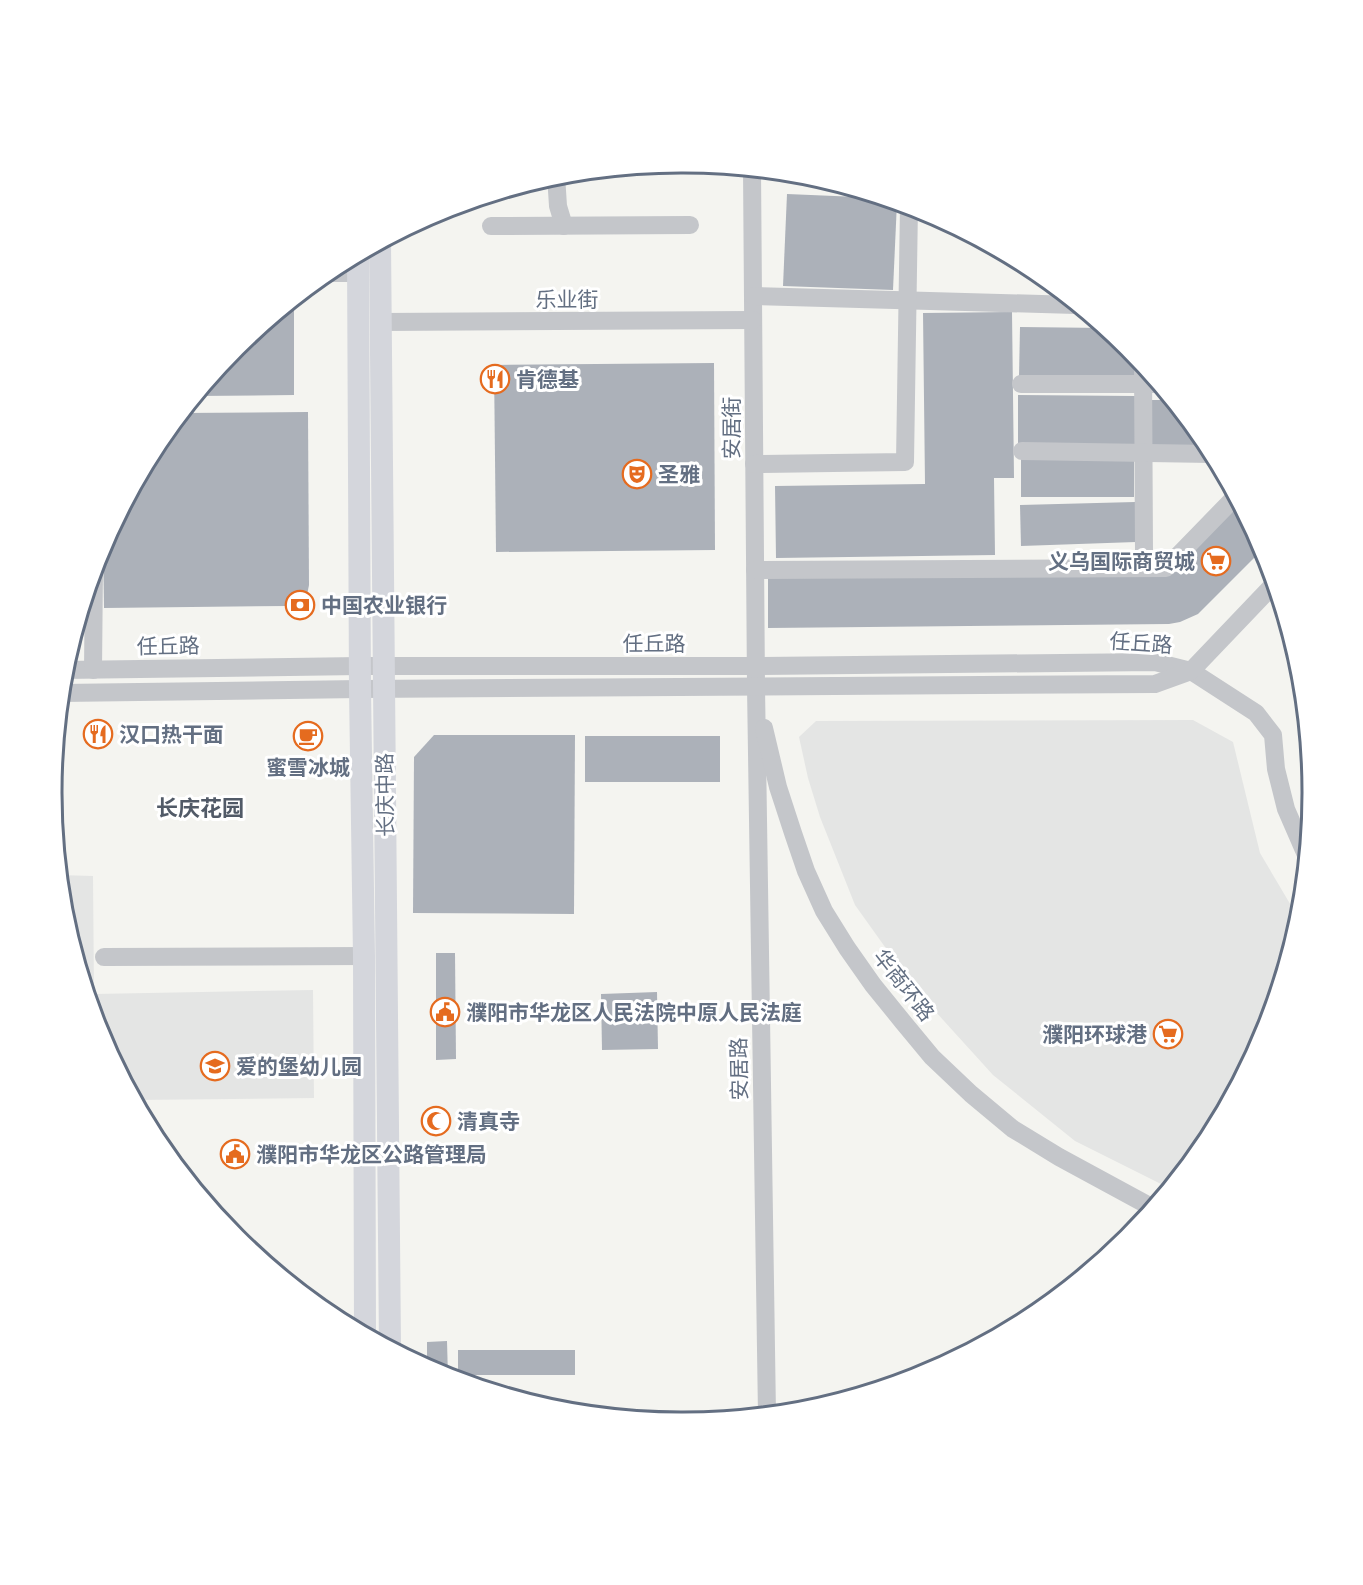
<svg xmlns="http://www.w3.org/2000/svg" width="1363" height="1585" font-family="Montserrat,'Noto Sans SC',sans-serif">
<rect width="100%" height="100%" fill="#f4f4f0"/>
<g fill="#e4e5e4">
<path d="M1193,720L1233,742L1260,853L1299,919L1264,1034L1206,1143L1169,1188L1075,1141L993,1075L915,989L855,905L820,817L808,778L799,737L816,721Z"/>
<path d="M59,875L93,876L94,994L313,990L314,1098L134,1100L99,1033L63,915Z"/>
</g>
<g fill="#acb1b9">
<path d="M787,194L882,198L897,202L893,290L783,286Z"/>
<path d="M294,299V395L196,396L236,346Z"/>
<path d="M1012,312L1014,478H994L995,555L776,558L775,486L925,484L923,313Z"/>
<path d="M1020,327L1105,328L1128,347L1137,359V378L1019,377Z"/>
<path d="M714,363L715,550L496,552L494,365Z"/>
<path d="M1018,395L1135,396V445L1018,444Z"/>
<path d="M1149,400H1171L1206,443L1210,450H1149Z"/>
<path d="M308,412L309,585L307,595L303,601L287,606L104,608L103,543L157,442L181,413Z"/>
<rect x="1021" y="456" width="113" height="41"/>
<path d="M1135,502L1136,542L1021,546L1020,505Z"/>
<path d="M1238,503L1263,549L1198,614L1180,622L1169,624L768,628V578L1169,573Z"/>
<path d="M434,735H575L574,914L413,913L414,757Z"/>
<rect x="585" y="736" width="135" height="46"/>
<path d="M436,953H455L456,1059L436,1060Z"/>
<path d="M657,992L658,1049L602,1050L601,994Z"/>
<path d="M447,1341L448,1377L427,1368V1342Z"/>
<rect x="458" y="1350" width="117" height="25"/>
</g>
<g fill="none" stroke-linecap="round" stroke-linejoin="round">
<g stroke="#c4c6ca" stroke-width="18">
<path d="M752,169L756,687L767,1415"/>
<path d="M556,175L558,206L564,226"/>
<path d="M491,226L690,225"/>
<path d="M326,273H358"/>
<path d="M753,296L1076,305"/>
<path d="M381,322L753,320"/>
<path d="M1143,366L1144,550"/>
<path d="M1021,384H1158"/>
<path d="M1022,451L1212,454"/>
<path d="M754,464L905,462L909,206"/>
<path d="M755,570L1166,568L1235,497"/>
<path d="M63,670L360,666H756L1155,662L1191,671L1256,713L1273,735L1276,769L1286,809L1306,855"/>
<path d="M93,670L94,568"/>
<path d="M61,693L360,689L1155,684L1191,671L1274,584"/>
<path d="M764,728L778,787L793,833L806,871L824,911L847,948L873,985L903,1022L932,1057L971,1094L1013,1129L1059,1157L1153,1208"/>
<path d="M104,957L364,956"/>
</g>
<g stroke="#d4d6dc" stroke-width="22">
<path d="M380,242L390,1348"/>
<path d="M358,254L360,689L364,956L365,1335"/>
</g>
</g>
<defs>
<g id="restaurant-ring" transform="scale(1.5)"><circle r="9.5" fill="#fff" stroke="#e56b1f" stroke-width="1.5"/><path d="M-5-6h1v4h1v-4h1v4h1v-4h1v5L-1.5 .5V6h-2V.5L-5-1ZM5-6V6H3V1.5H1.5Q1.5-4 5-6Z" fill="#e56b1f"/></g>
<g id="theatre-ring" transform="scale(1.5)"><circle r="9.5" fill="#fff" stroke="#e56b1f" stroke-width="1.5"/><path d="M-5-5.5Q0-4 5-5.5V0Q5 5 0 6Q-5 5-5 0ZM-3.3-2.5H-1v1.5H-3.3ZM1-2.5H3.3v1.5H1ZM-2.8 1Q0 5.5 2.8 1Z" fill="#e56b1f"/></g>
<g id="supermarket-ring" transform="scale(1.5)"><circle r="9.5" fill="#fff" stroke="#e56b1f" stroke-width="1.5"/><path d="M-6-5.5h2.5l.6 2H6L4.5 2H-2.5L-4.4-4H-6ZM-1.5 3.2a1.3 1.3 0 1 0 .1 0ZM3 3.2a1.3 1.3 0 1 0 .1 0Z" fill="#e56b1f"/></g>
<g id="bank-ring" transform="scale(1.5)"><circle r="9.5" fill="#fff" stroke="#e56b1f" stroke-width="1.5"/><path d="M-6-4H6V4H-6ZM0-2.3a2.3 2.3 0 1 0 0 4.6a2.3 2.3 0 1 0 0-4.6Z" fill="#e56b1f"/></g>
<g id="cafe-ring" transform="scale(1.5)"><circle r="9.5" fill="#fff" stroke="#e56b1f" stroke-width="1.5"/><path d="M-5.5-4.5H6V0H3Q3 3.5 0 3.5H-2.5Q-5.5 3.5-5.5 0ZM3-3.2v2h1.7v-2ZM-6 4.5H4V6H-6Z" fill="#e56b1f"/></g>
<g id="civic-ring" transform="scale(1.5)"><circle r="9.5" fill="#fff" stroke="#e56b1f" stroke-width="1.5"/><path d="M-.6-6.5H3V-4.5H.6V-3L4-1V1h2V6H-6V1h2V-1L-.6-3ZM-1.2 2.5V6h2.4V2.5Z" fill="#e56b1f"/></g>
<g id="school-ring" transform="scale(1.5)"><circle r="9.5" fill="#fff" stroke="#e56b1f" stroke-width="1.5"/><path d="M0-5L7-2L0 1L-7-2ZM-4 1L0 2.5L4 1V4Q0 6-4 4Z" fill="#e56b1f"/></g>
<g id="mosque-ring" transform="scale(1.5)"><circle r="9.5" fill="#fff" stroke="#e56b1f" stroke-width="1.5"/><path d="M3.5-4.9A6 6 0 1 0 3.5 4.9A5 5 0 1 1 3.5-4.9Z" fill="#e56b1f"/></g>
</defs>
<g fill-rule="evenodd">
<use href="#restaurant-ring" x="495" y="379"/>
<use href="#theatre-ring" x="637" y="474"/>
<use href="#supermarket-ring" x="1216" y="561"/>
<use href="#bank-ring" x="300" y="605"/>
<use href="#restaurant-ring" x="98" y="734"/>
<use href="#cafe-ring" x="308" y="736"/>
<use href="#civic-ring" x="445" y="1012"/>
<use href="#supermarket-ring" x="1168" y="1034"/>
<use href="#school-ring" x="215" y="1066"/>
<use href="#mosque-ring" x="436" y="1121"/>
<use href="#civic-ring" x="235" y="1154"/>
</g>
<g text-anchor="middle" dominant-baseline="central" stroke-width="6" stroke-linejoin="round" paint-order="stroke">
<g font-size="21" fill="#636f82" stroke="#fff">
<text x="567" y="299">乐业街</text>
<text transform="translate(731 428) rotate(-90)">安居街</text>
<text x="654" y="643">任丘路</text>
<text transform="translate(1141 643) rotate(4)">任丘路</text>
<text transform="translate(168 646) rotate(-1)">任丘路</text>
<text transform="translate(385 795) rotate(-91)">长庆中路</text>
<text transform="translate(904 985) rotate(52)">华商环路</text>
<text transform="translate(739 1069) rotate(-91)">安居路</text>
</g>
<g font-size="21" font-weight="bold" fill="#636f82" stroke="#fff" text-anchor="start">
<text x="516" y="379">肯德基</text>
<text x="658" y="474">圣雅</text>
<text x="1195" y="561" text-anchor="end">义乌国际商贸城</text>
<text x="321" y="605">中国农业银行</text>
<text x="119" y="734">汉口热干面</text>
<text x="308" y="767" text-anchor="middle">蜜雪冰城</text>
<text x="466" y="1012">濮阳市华龙区人民法院中原人民法庭</text>
<text x="1147" y="1034" text-anchor="end">濮阳环球港</text>
<text x="236" y="1066">爱的堡幼儿园</text>
<text x="457" y="1121">清真寺</text>
<text x="256" y="1154">濮阳市华龙区公路管理局</text>
</g>
<g font-size="22" font-weight="bold" fill="#515a67" stroke="#fff">
<text x="200" y="808">长庆花园</text>
</g>
</g>
<path d="M0 0H1363V1585H0ZM681 173H683A619 619 0 0 1 1302 792V793A619 619 0 0 1 683 1412H681A619 619 0 0 1 62 793V792A619 619 0 0 1 681 173Z" fill="#fff" fill-rule="evenodd"/>
<path fill="none" stroke="#636f82" stroke-width="3" d="M681 173H683A619 619 0 0 1 1302 792V793A619 619 0 0 1 683 1412H681A619 619 0 0 1 62 793V792A619 619 0 0 1 681 173Z"/>
</svg>
